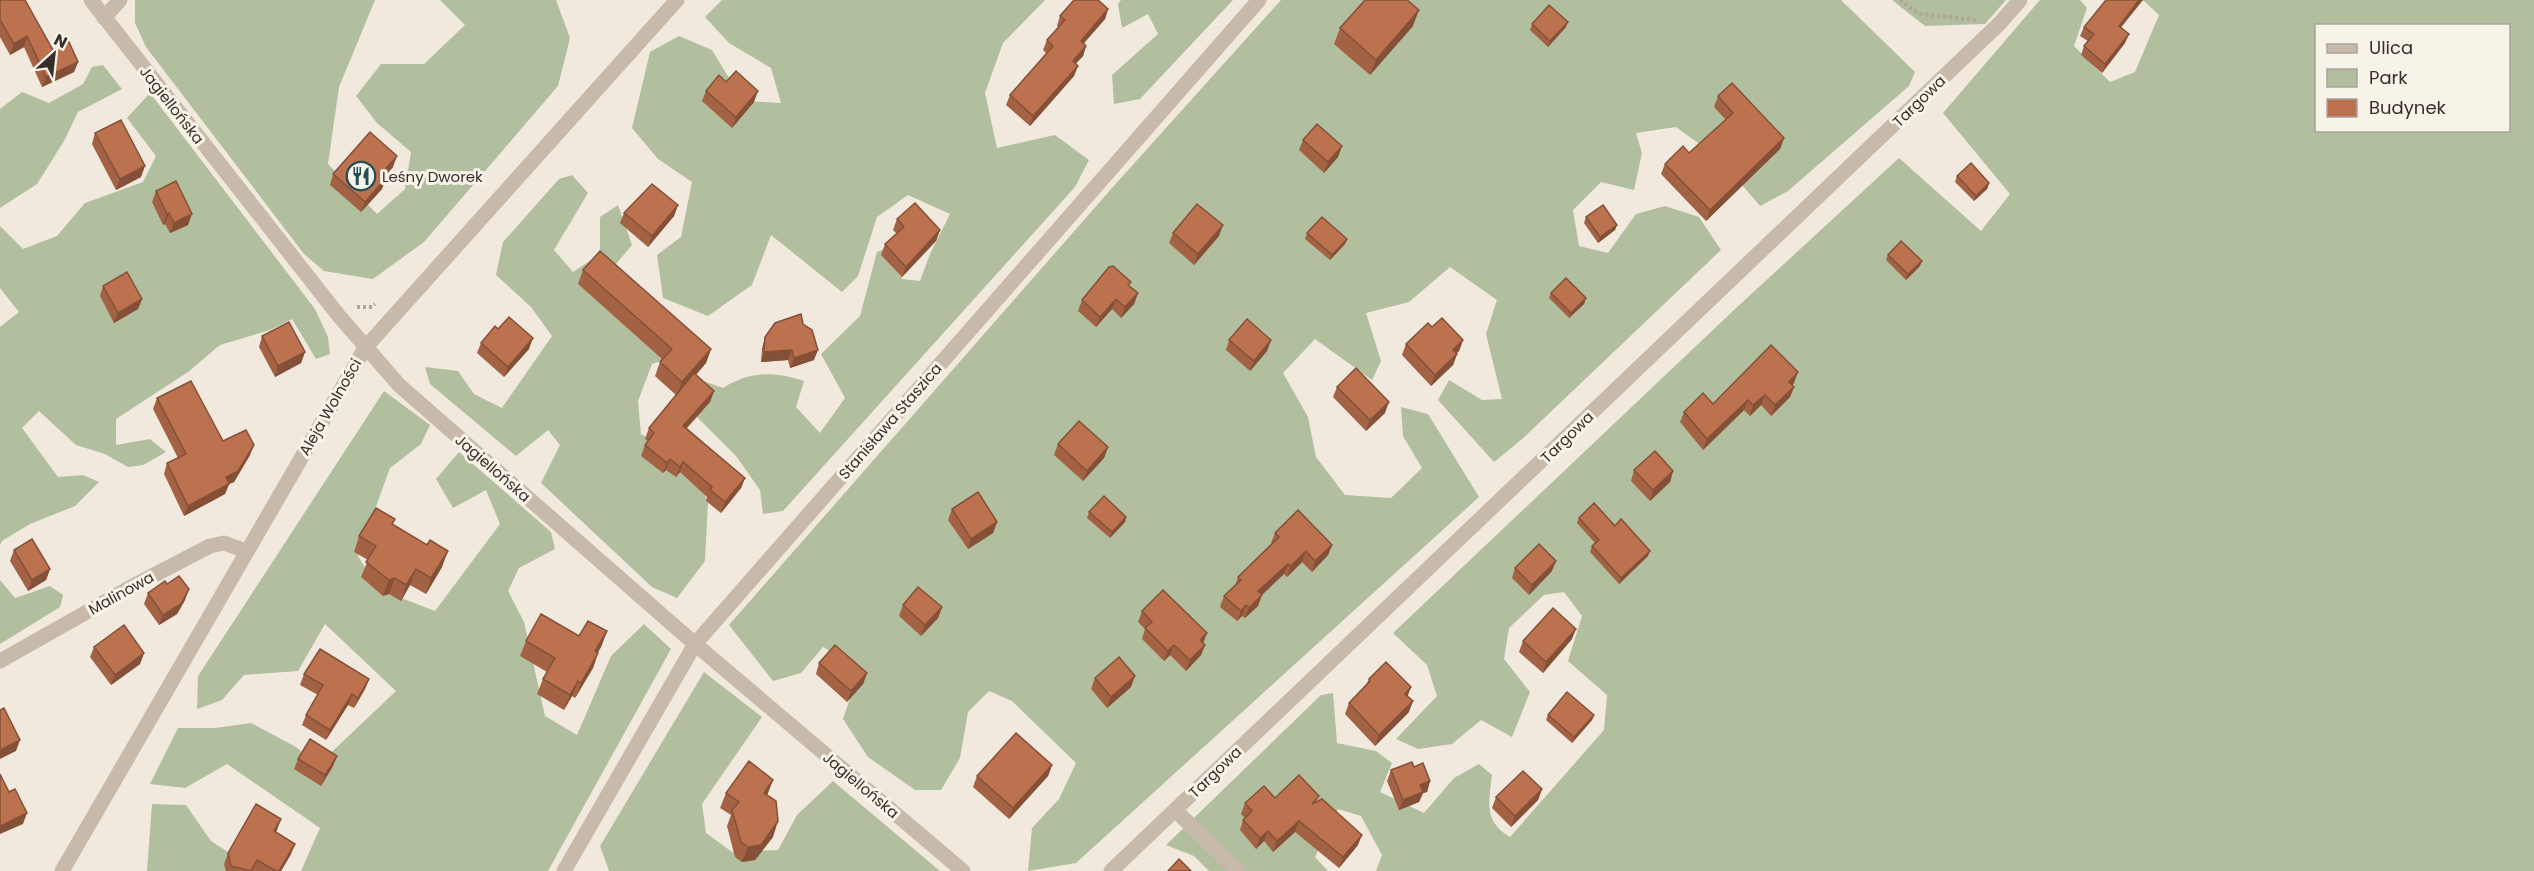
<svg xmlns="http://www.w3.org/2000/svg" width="2534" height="871" font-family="Poppins,sans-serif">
<rect width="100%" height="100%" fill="#f1e9dd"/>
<g fill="#b1bf9e" fill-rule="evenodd">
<path d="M135,0H375L339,87L328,164L377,214L405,189L411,152L377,123L356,96L381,64H424L465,25L440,0H556L570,38L558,86L424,242L373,279L324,271L304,254L146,47L135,23Z"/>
<path d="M722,0H1045L1003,43L985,93L997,148L1055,135L1089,160L1075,187L783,511L763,514L760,490L736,456L690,410L700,380L723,388C750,371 774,371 804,381L796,407L820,433L845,398L821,354L860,316L877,252L897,244L902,279L920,281L930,254L950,214L908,195L877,217L858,276L842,292L771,235L752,285L708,316L663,298L657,255L681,237L692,182L658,159L632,128L650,52L679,36L712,50L743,101L781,103L771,68L729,43L705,17Z"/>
<path d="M1121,0H1233L1140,99L1114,104L1112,75L1158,34L1148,14L1122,28L1118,4Z"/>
<path d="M1281,0H1841L1915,72L1909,86L1788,191L1760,206L1720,159L1676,127L1636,133L1642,153L1634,190L1601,182L1573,210L1579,246L1608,253L1636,214L1665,206L1699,217L1721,250L1521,440L1494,462L1438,400L1449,380L1482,400L1502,399L1486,334L1497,300L1450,267L1409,302L1366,313L1381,361L1372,380L1315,339L1283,373L1308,417L1316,457L1345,495L1391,498L1422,468L1403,436L1401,407L1428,414L1479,497L1076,863L1028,871L1032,828L1059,799L1076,763L1012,701L989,691L968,712L960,758L941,790H915L868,757L843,719L860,669L823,647L801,673L773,681L729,625L1112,188Z"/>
<path d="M1892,0H2006L1985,24L1925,26Z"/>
<path d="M2040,0H2080L2087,8L2074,46L2110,82L2135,72L2159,15L2144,1L2133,0H2534V871H1376L1382,855L1361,816L1338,809L1315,857L1328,871H1209L1194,856L1166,845L1321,695L1333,693L1337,743L1376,751L1392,763L1380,792L1424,813L1454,778L1479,764L1492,775C1489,802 1483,821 1510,837L1604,730L1607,695L1568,661L1582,616L1564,592L1544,595L1509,628L1504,659L1530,692L1512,737L1481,720L1452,744L1418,749L1396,739L1437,696L1427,665L1393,633L1734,310L1899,158L1981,231L2010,194L1943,113ZM2316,26H2508V130H2316Z"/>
<path d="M103,65L122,89L78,112L64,141L37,184L0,208V109L22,92L49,103L83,84L92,67Z"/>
<path d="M150,93L315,309L328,337L330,354L316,359L292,319L270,330L220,345L188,372L116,419V445L150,439L166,452L143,465L128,467L105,454L76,445L39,411L22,428L58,477L83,475L99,482L75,506L30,524L2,541L0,545V327L19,312L0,288V226L23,249L57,236L85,203L143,182L156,156L127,118Z"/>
<path d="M572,175L588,193L554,250L573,272L600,254V217L618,205L632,245L610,271L672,357L652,364L638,401L641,434L700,467V482L708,503L705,561L677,598L652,587L541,483L560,445L548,430L516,456L430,384L425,367L458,371L474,394L502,408L552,336L531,307L496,275L503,242L559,179Z"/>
<path d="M384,391L430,425L421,444L390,468L358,556L378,589L435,611L500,524L486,490L453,508L436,479L459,452L551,532L555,549L519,568L508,591L524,622L545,716L577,735L611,656L644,624L671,649L548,871H301L320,828L227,764L185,788L150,784L178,728H215L251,723L296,747L318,765L396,691L325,624L298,671L244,675L222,700L197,709L198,676Z"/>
<path d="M0,580L15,598L50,586L63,595L60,607L0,644Z"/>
<path d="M704,672L762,717L702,804L706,833L732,852L778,850L797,815L833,781L940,871H609L600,846Z"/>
<path d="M152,804L186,805L211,841L257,871H147Z"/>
</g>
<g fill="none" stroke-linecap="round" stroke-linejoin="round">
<g stroke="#b4a494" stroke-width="4" stroke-dasharray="3 3" stroke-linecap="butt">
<path d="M1900,0L1919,14L1976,20"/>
<path d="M357,307H372L375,304"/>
</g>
<g stroke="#c8baaa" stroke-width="15">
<path d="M91,0L339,316L399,385L695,644L963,871"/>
<path d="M104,18L120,0"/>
<path d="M0,661L131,587L210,546L224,543L246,551"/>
<path d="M1175,810L1238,871"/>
<path d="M62,871L365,348L677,0"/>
<path d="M564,871L695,644L1259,0"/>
<path d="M1111,871L2000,23L2020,0"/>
</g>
</g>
<g fill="#a36244">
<path d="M0,0L53,50L78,62L74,72L42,87L24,47L10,55L0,37Z"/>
<path d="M1108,9L1105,19L1084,43L1086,46L1083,56L1075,64L1074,76L1030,126L1006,105L1010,95L1047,54L1043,50L1047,40L1058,27L1057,26L1060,16Z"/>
<path d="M1532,24L1566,27L1548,47L1530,30Z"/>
<path d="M1413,26L1370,75L1334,44L1340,28Z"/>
<path d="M2084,27L2125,43L2102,73L2081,55L2084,46L2088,41L2080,36Z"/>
<path d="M726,82L754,102L732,128L702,101L706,91Z"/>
<path d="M1718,96L1784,138L1780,149L1706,221L1661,174L1665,164L1689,153L1726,120L1714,107Z"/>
<path d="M95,133L141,177L116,190L92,144Z"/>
<path d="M1303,140L1342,146L1338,157L1324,173L1299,150Z"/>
<path d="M393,167L384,177L382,189L361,212L330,185L333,174Z"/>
<path d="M1957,176L1989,183L1987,189L1974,201L1955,182Z"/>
<path d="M156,191L188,225L170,233L165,224L163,225L152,202Z"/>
<path d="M678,205L674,216L648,247L620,223L624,213Z"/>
<path d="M1586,217L1617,225L1615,230L1598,243L1584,223Z"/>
<path d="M897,219L940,230L936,241L902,277L881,255L885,244L897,234L893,230Z"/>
<path d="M1173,233L1219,236L1194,265L1169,243Z"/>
<path d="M1307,233L1347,239L1345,244L1330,260L1305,239Z"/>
<path d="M1888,255L1920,266L1906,280L1886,260Z"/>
<path d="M583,270L711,349L706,363L696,375L714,391L710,402L687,428L745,478L741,488L721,513L706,501L707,497L680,472L676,477L666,470L663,473L641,456L645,445L648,441L645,439L649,428L676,395L655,376L660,362L662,359L578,284Z"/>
<path d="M103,286L142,299L138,309L114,323L100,296Z"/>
<path d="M1129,286L1138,293L1134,304L1121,318L1112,309L1096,327L1078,311L1082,300Z"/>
<path d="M1551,293L1586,298L1584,304L1569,318L1549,298Z"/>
<path d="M803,324L814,360L790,368L788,360L761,362L762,348L765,337Z"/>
<path d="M1432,327L1463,340L1459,351L1456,354H1457L1453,365L1431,386L1402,355L1406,344Z"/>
<path d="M262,336L305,352L301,363L275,377L259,347Z"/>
<path d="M1229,340H1271L1267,351L1250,371L1226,350Z"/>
<path d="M481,343L529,349L504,377L477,353Z"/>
<path d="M1794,383L1792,385L1794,387L1790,397L1771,416L1761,405L1750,416L1744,410L1703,450L1680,422L1684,412Z"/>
<path d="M1337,387L1385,413L1366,431L1333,397Z"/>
<path d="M157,398L223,441L250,455L234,482L229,484L225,494L184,516L164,474L167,463L178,458L153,409Z"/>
<path d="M1058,444L1108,447L1104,458L1083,481L1054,455Z"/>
<path d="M1634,470L1673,471L1670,482L1650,501L1631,481Z"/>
<path d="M952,509L997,522L993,533L968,549L948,520Z"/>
<path d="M1089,512L1126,517L1125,522L1110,538L1087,518Z"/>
<path d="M1579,518L1615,526L1648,556L1619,584L1590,552L1592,546L1595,543L1577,523Z"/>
<path d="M393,525L442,567L426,594L410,585L401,601L389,594L383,596L361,577L368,560L354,552L359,536Z"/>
<path d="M1275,533L1332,545L1328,555L1312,572L1302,562L1287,577L1284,574L1262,595L1258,606L1245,618L1242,616L1237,621L1220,607L1224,596L1235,586L1238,577L1272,544L1271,543Z"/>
<path d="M14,550L50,569L46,580L28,591L10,561Z"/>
<path d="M1515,568L1552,571L1529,595L1512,578Z"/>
<path d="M167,584L185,600L177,614L159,625L144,604L148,593Z"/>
<path d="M903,605L942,607L938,618L921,636L899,616Z"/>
<path d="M1142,611L1203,643L1205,645L1201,655L1186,671L1170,655L1164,661L1142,639L1145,629L1138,622Z"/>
<path d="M607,631L601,647L598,652L593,668L575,698L572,696L564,710L537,694L543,679L547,672L520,656L526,641L579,636Z"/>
<path d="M1572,639L1543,673L1519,652L1523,641Z"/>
<path d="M94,647L144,653L140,664L111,685L90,657Z"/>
<path d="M819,663L867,673L863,684L847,702L816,674Z"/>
<path d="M304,674L369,679L365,689L354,708L348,705L326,740L302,725L306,715L318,695L300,685Z"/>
<path d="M1095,678L1131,687L1107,708L1091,689Z"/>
<path d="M1369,679L1408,697L1409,712L1375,746L1345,714L1349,703L1366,685Z"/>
<path d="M1548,715H1594L1592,720L1572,743L1546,720Z"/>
<path d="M337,756L333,766L321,786L294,769L298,759Z"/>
<path d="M1052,765L1048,776L1009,819L973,787L977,776Z"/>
<path d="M1414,767L1430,781L1427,792L1423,793L1419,802L1399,810L1387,781L1391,770Z"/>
<path d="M773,780L767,795L773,837L755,860L742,862L735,857L727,826L731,815L720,808L726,793Z"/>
<path d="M1542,789L1538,800L1511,827L1492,808L1496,797Z"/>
<path d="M1275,798L1317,801L1358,845L1339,868L1295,832L1273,852L1264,841L1256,849L1240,830L1243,820L1245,818L1241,814L1245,803Z"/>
<path d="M277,830L276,832L291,854L281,871H226L224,864L228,853Z"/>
</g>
<g fill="#845037">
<path d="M2139,0H2143L2115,35L2119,26Z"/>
<path d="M1108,9L1105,19L1077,51L1081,41Z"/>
<path d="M1419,10L1413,26L1370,75L1376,60Z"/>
<path d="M1568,22L1566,27L1548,47L1550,41Z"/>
<path d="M2129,34L2125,43L2102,73L2105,64Z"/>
<path d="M27,36L24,47L10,55L14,44Z"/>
<path d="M1086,46L1083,56L1069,71L1073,61Z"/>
<path d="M78,62L74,72L42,87L46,77Z"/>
<path d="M1078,66L1074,76L1030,126L1033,116Z"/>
<path d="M758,91L754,102L732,128L736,117Z"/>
<path d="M1784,138L1780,149L1706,221L1710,210Z"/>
<path d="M1342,146L1338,157L1324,173L1328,162Z"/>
<path d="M397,156L393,167L377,185L381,174Z"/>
<path d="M145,166L141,177L116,190L120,179Z"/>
<path d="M386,178L382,189L361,212L365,202Z"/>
<path d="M1989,183L1987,189L1974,201L1976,196Z"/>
<path d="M678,205L674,216L648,247L652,236Z"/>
<path d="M169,213L165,224L163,225L167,214Z"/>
<path d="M192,214L188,225L170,233L174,223Z"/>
<path d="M1223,225L1219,236L1194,265L1198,254Z"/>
<path d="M1617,225L1615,230L1598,243L1600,237Z"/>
<path d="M940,230L936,241L902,277L906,267Z"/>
<path d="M1347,239L1345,244L1330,260L1332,255Z"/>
<path d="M1922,261L1920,266L1906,280L1908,274Z"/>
<path d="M1138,293L1134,304L1121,318L1125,307Z"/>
<path d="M1586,298L1584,304L1569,318L1571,313Z"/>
<path d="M142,299L138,309L114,323L118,313Z"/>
<path d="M1116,299L1112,309L1096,327L1100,317Z"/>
<path d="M533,338L529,349L504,377L508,367Z"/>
<path d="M1271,340L1267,351L1250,371L1254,361Z"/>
<path d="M1463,340L1459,351L1449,360L1453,350Z"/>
<path d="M711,349L706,363L677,395L682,382Z"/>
<path d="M792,350L788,360L761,362L764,352Z"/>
<path d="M818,350L814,360L790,368L794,358Z"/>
<path d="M305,352L301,363L275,377L278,366Z"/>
<path d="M1457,354L1453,365L1431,386L1435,375Z"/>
<path d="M1798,372L1794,383L1785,393L1789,382Z"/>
<path d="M1794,387L1790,397L1771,416L1775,405Z"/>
<path d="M714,391L710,402L679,436L683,426Z"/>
<path d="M1765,395L1761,405L1750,416L1753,405Z"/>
<path d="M1748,400L1744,410L1703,450L1707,439Z"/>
<path d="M1389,402L1385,413L1366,431L1370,420Z"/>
<path d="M254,445L250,455L234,482L229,484L225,494L184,516L188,506L226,477Z"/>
<path d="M1108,447L1104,458L1083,481L1087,471Z"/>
<path d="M670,459L666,470L663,473L667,463Z"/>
<path d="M683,462L680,472L676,477L680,467Z"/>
<path d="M1673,471L1670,482L1650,501L1653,490Z"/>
<path d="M745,478L741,488L721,513L725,502Z"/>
<path d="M1126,517L1125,522L1110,538L1112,532Z"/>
<path d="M997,522L993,533L968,549L971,539Z"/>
<path d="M1332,545L1328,555L1312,572L1315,561Z"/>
<path d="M448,551L442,567L426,594L431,578Z"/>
<path d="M1306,551L1302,562L1287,577L1291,566Z"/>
<path d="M1650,551L1648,556L1619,584L1621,578Z"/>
<path d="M1556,561L1552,571L1529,595L1532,585Z"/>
<path d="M1288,564L1284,574L1254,602L1258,591Z"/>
<path d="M50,569L46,580L28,591L32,580Z"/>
<path d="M416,569L410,585L401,601L406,585Z"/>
<path d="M395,578L389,594L383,596L389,580Z"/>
<path d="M189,589L185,600L177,614L159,625L163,615Z"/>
<path d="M1262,595L1258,606L1245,618L1249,608Z"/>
<path d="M1246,605L1242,616L1237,621L1241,611Z"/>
<path d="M942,607L938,618L921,636L925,625Z"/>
<path d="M1576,629L1572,639L1543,673L1546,662Z"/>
<path d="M607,631L601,647L590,666L595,651Z"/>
<path d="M1207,633L1203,644L1200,640Z"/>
<path d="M1174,645L1170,655L1164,661L1168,651Z"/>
<path d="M1205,645L1201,655L1186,671L1190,660Z"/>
<path d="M144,653L140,664L111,685L115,675Z"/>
<path d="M598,653L593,668L575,698L581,683Z"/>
<path d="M867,673L863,684L847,702L851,691Z"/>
<path d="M1135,676L1131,687L1107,708L1111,697Z"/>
<path d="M369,679L365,689L354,708L358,698Z"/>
<path d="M578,681L572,696L564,710L570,695Z"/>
<path d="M1411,687L1407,698L1405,694Z"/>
<path d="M352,694L348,705L326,740L330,730Z"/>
<path d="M1413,701L1409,712L1375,746L1379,735Z"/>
<path d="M1594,715L1592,720L1572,743L1574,737Z"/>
<path d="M20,740L16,751L0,759V750Z"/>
<path d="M337,756L333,766L321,786L325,775Z"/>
<path d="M1052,765L1048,776L1009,819L1013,808Z"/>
<path d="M773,780L767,795L764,793Z"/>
<path d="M1430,781L1427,792L1423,793L1419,802L1399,810L1403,800L1420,785Z"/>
<path d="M1542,789L1538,800L1511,827L1515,816Z"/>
<path d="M27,813L23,824L0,834V826Z"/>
<path d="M281,819L277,830L270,842L274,831Z"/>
<path d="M778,821L773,837L755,860L742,862L748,847Z"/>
<path d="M1299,821L1295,832L1273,852L1277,841Z"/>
<path d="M1268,831L1264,841L1256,849L1260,838Z"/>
<path d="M1362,835L1358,845L1339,868L1343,857Z"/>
<path d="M295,844L291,854L281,871H279Z"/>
</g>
<g fill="#bd724f" stroke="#845037" stroke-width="1.5">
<path d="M0,0H25L53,50L69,42L78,62L46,77L27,36L14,44L0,20Z"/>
<path d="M1074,0H1098L1108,9L1081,41L1086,46L1073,61L1078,66L1033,116L1010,95L1053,46L1047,40L1065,20L1060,16Z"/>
<path d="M1365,0H1407L1419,10L1376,60L1340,28Z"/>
<path d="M2106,0H2139L2119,26L2129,34L2105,64L2084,46L2094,34L2084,27Z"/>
<path d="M1549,5L1568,22L1550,41L1532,24Z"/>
<path d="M736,71L758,91L736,117L706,91L719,75L726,82Z"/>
<path d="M1732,83L1784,138L1710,210L1665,164L1683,146L1689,153L1733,113L1718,96Z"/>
<path d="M121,120L145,166L120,179L95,133Z"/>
<path d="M1317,124L1342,146L1328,162L1303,140Z"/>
<path d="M370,132L397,156L381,174L386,178L365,202L333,174Z"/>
<path d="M1971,163L1989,183L1976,196L1957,176Z"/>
<path d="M176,181L192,214L174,223L169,213L167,214L156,191Z"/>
<path d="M652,184L678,205L652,236L624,213Z"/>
<path d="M915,203L940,230L906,267L885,244L904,227L897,219Z"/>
<path d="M1197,204L1223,225L1198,254L1173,233Z"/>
<path d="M1603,205L1617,225L1600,237L1586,217Z"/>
<path d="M1322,217L1347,239L1332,255L1307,233Z"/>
<path d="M1901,241L1922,261L1908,274L1888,255Z"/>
<path d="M600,251L711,349L682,382L660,362L672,349L583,270Z"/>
<path d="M1113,266L1131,282L1128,285L1138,293L1125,307L1116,299L1100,317L1082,300L1109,267Z"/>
<path d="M127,272L142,299L118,313L103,286Z"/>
<path d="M1566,278L1586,298L1571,313L1551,293Z"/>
<path d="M801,314L803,324L812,330L818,350L794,358L792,350L764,352L765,337L775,323Z"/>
<path d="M509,317L533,338L508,367L481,343L495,326L498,329Z"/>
<path d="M1442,318L1463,340L1453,350L1457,354L1435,375L1406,344L1428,323L1432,327Z"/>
<path d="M1247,319L1271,340L1254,361L1229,340Z"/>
<path d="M289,322L305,352L278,366L262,336Z"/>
<path d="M1771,345L1798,372L1789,382L1794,387L1775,405L1765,395L1753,405L1748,400L1707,439L1684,412L1703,393L1713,404Z"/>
<path d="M1356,368L1389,402L1370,420L1337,387Z"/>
<path d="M694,373L714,391L683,426L745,478L725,502L710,490L712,487L683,462L680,467L670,459L667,463L645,445L654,433L649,428Z"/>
<path d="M191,381L223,441L246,430L254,445L238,471L226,477L229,484L188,506L167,463L186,454L157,398Z"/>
<path d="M1079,421L1108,447L1087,471L1058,444Z"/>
<path d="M1655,451L1673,471L1653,490L1634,470Z"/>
<path d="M978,492L997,522L971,539L952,509Z"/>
<path d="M1104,496L1126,517L1112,532L1089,512Z"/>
<path d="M1594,503L1615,526L1621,519L1650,551L1621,578L1592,546L1599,540L1579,518Z"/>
<path d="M376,508L395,519L392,524L427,545L430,540L448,551L431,578L416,569L406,585L395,578L389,580L366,562L376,546L359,536Z"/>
<path d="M1298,510L1332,545L1315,561L1306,551L1291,566L1288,564L1258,591L1262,595L1249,608L1246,605L1241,611L1224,596L1241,580L1238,577L1279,537L1275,533Z"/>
<path d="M32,539L50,569L32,580L14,550Z"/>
<path d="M1539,544L1556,561L1532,585L1515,568Z"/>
<path d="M179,576L189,589L181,604L163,615L148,593L165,581L167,584Z"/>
<path d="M918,587L942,607L925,625L903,605Z"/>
<path d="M1163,590L1207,633L1200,640L1205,645L1190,660L1174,645L1168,651L1145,628L1152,622L1142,611Z"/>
<path d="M1553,608L1576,629L1546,662L1523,641Z"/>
<path d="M541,614L579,636L588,621L607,631L595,651L598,653L581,683L578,681L570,695L543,679L555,658L526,641Z"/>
<path d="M124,625L144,653L115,675L94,647Z"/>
<path d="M835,645L867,673L851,691L819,663Z"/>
<path d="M320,649L369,679L358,698L352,694L330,730L306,715L323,685L304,674Z"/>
<path d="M1119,657L1135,676L1111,697L1095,678Z"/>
<path d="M1386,662L1411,687L1405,694L1413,701L1379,735L1349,703L1370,681L1369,679Z"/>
<path d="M1567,692L1594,715L1574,737L1548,715Z"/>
<path d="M4,708L20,740L0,750V710Z"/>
<path d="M1016,733L1052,765L1013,808L977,776Z"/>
<path d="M310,739L337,756L325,775L298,759Z"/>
<path d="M749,761L773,780L764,793L776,801L778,821L761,845L748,847L741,842L732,810L739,802L726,793Z"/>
<path d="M1412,762L1414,767L1423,763L1430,781L1420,785L1423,792L1403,800L1391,770Z"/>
<path d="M1523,771L1542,789L1515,816L1496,797Z"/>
<path d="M0,774L9,792L15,789L27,813L0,826Z"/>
<path d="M1299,775L1319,796L1312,804L1322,799L1362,835L1343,857L1299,821L1277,841L1268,831L1260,838L1243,820L1252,811L1245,803L1264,786L1275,798Z"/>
<path d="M256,804L281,819L274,831L295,844L279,871H276L257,860L251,871L231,866L228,853Z"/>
<path d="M1179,859L1191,871H1168Z"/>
</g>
<defs>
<g id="restaurant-ring" transform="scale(1.5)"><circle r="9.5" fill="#f8f3e9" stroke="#214d54" stroke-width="1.5"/><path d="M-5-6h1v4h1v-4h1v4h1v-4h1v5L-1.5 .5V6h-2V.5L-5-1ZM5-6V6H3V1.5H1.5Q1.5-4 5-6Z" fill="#214d54"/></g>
</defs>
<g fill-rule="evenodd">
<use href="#restaurant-ring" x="361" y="176"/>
</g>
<g text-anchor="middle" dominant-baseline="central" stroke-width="6" stroke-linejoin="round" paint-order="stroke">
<g font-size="15" fill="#362e29" stroke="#f8f3e9">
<text transform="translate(1919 101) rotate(-44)">Targowa</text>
<text transform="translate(172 105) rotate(52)">Jagiellońska</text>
<text transform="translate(330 407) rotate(-60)">Aleja Wolności</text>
<text transform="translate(890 421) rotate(-49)">Stanisława Staszica</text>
<text transform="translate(1567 437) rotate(-44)">Targowa</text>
<text transform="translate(493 468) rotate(41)">Jagiellońska</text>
<text transform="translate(121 593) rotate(-29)">Malinowa</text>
<text transform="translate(1215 772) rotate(-44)">Targowa</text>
<text transform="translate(861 785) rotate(40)">Jagiellońska</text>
</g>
<g font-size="15" fill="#362e29" stroke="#f8f3e9" text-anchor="start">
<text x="382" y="176">Leśny Dworek</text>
</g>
</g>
<rect x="2315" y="24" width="195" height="108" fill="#f8f3e9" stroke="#aaa49c" stroke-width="1.5"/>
<rect x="2327" y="44" width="30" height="9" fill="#c8baaa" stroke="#aaa49c" stroke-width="1.5"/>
<text x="2369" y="54" font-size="18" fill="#362e29">Ulica</text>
<rect x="2327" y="69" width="30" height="18" fill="#b1bf9e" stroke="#aaa49c" stroke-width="1.5"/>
<text x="2369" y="84" font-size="18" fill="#362e29">Park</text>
<rect x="2327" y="99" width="30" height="18" fill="#bd724f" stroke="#aaa49c" stroke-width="1.5"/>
<text x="2369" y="114" font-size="18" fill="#362e29">Budynek</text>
<g transform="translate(54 54) rotate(27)" stroke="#f8f3e9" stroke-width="4.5" paint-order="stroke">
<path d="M0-4.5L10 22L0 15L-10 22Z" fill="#362e29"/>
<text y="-9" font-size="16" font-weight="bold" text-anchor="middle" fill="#362e29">N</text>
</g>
</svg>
